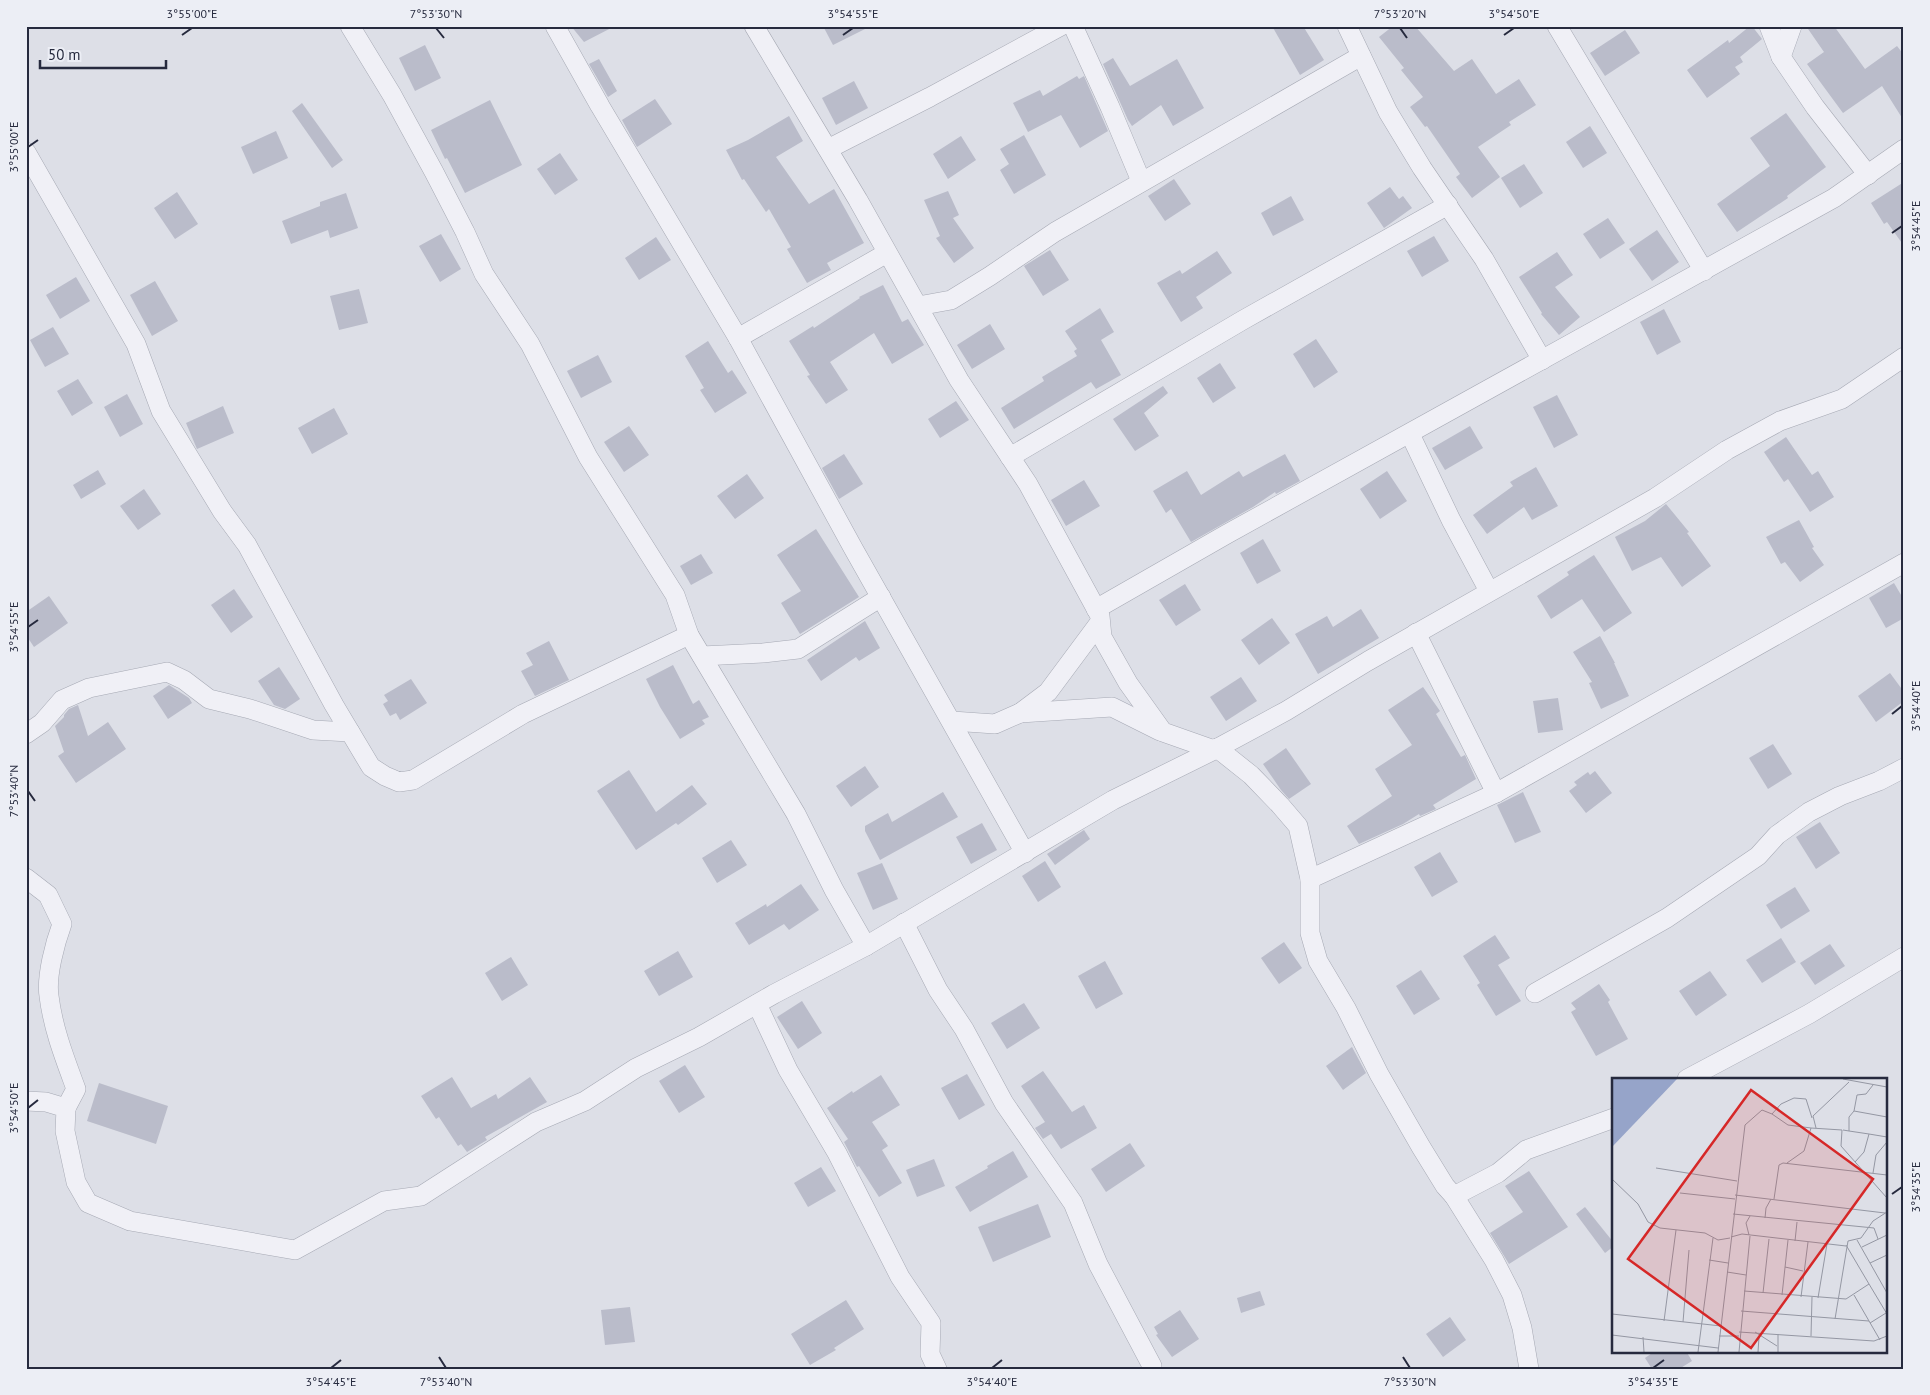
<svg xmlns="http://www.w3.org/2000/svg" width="1930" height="1395" font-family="'PT Sans',sans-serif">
<rect width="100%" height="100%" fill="#dddfe7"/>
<g fill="#babcca">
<path d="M571,26H615L584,42Z"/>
<path d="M823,26H871L833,45Z"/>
<path d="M1272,26H1303L1324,60L1300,75Z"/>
<path d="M1393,26H1415L1454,71L1472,59L1496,94L1519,79L1536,105L1509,122L1511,125L1478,147L1500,177L1472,198L1456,177L1460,174L1427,126L1425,127L1410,107L1423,97L1401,70L1404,68L1379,37Z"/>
<path d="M1750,26H1752L1762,39L1740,57L1743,62L1735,67L1740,74L1707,98L1687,70L1728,40L1729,43Z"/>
<path d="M1806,26H1834L1865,69L1897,46L1904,55V121L1882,86L1843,113L1807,64L1824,52Z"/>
<path d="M1625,30L1640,53L1605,76L1590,53Z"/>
<path d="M425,45L441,78L415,91L399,58Z"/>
<path d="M1113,58L1130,86L1177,59L1204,108L1173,126L1161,105L1132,126L1128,120L1103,64Z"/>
<path d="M599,59L617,91L608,97L589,64Z"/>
<path d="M1077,76L1079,79L1084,76L1108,131L1080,148L1061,115L1028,132L1013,103L1040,90L1043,96Z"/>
<path d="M854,81L868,108L836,125L822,98Z"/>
<path d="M655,99L672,124L637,147L622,120Z"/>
<path d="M490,100L522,165L465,193L447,158L445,159L431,130Z"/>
<path d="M302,103L343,160L332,168L292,111Z"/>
<path d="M1786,113L1826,167L1787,196L1788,198L1737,232L1717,204L1770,166L1750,138Z"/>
<path d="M789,116L803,141L776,157L809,204L834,189L864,243L827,263L831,270L807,283L787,249L791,247L769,209L766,212L744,179L742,180L726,150L748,140Z"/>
<path d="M1590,126L1607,153L1583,168L1566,142Z"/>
<path d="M276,131L288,158L253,174L241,147Z"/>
<path d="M1024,135L1046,175L1014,194L1000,170L1009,164L1000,149Z"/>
<path d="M961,136L976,160L948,179L933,154Z"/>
<path d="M560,153L578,180L555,195L537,169Z"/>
<path d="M1524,164L1543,193L1520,208L1501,178Z"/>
<path d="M1174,179L1191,204L1165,221L1148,196Z"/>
<path d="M1904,182V246L1887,222L1884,224L1871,203Z"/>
<path d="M1390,187L1399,199L1403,196L1412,208L1384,228L1367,203Z"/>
<path d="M948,191L959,215L953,218L974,248L954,263L936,238L940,236L924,200Z"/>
<path d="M177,192L198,224L175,239L154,208Z"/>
<path d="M346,193L358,228L330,238L328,230L291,244L282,221L320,206V202Z"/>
<path d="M1291,196L1304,220L1273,236L1261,213Z"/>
<path d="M1608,218L1625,243L1600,259L1583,234Z"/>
<path d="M1657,230L1679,262L1652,281L1629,249Z"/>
<path d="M441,234L461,269L440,282L419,246Z"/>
<path d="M1434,236L1449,261L1422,277L1407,251Z"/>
<path d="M656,237L671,260L639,280L625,258Z"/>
<path d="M1050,250L1069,280L1043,296L1024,266Z"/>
<path d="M1217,251L1232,273L1196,297L1203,308L1181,322L1157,283L1180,270L1182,274Z"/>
<path d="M1557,252L1573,275L1555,287L1580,317L1559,335L1541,314L1542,313L1519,277Z"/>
<path d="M76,277L90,301L60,319L46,295Z"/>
<path d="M155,281L178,321L152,336L130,295Z"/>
<path d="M883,285L902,322L908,319L924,345L892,364L874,333L830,362L848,390L826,404L807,376L810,375L789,341L813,326L814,328L860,298L859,297Z"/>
<path d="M359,289L368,323L339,330L330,296Z"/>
<path d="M1100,308L1114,332L1101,340L1121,375L1096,389L1091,382L1014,429L1001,408L1044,381L1042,377L1077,356L1074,351L1077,349L1065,331Z"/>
<path d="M1664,309L1681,342L1657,355L1640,322Z"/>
<path d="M990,324L1005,349L972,369L957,345Z"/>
<path d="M53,327L69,354L45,367L30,340Z"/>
<path d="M1316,339L1338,372L1314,388L1293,354Z"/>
<path d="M708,341L728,373L732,370L747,393L715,413L700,390L704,388L685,356Z"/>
<path d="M598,355L612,382L581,398L567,371Z"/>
<path d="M1220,363L1236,388L1213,403L1197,378Z"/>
<path d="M78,379L93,403L72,416L57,391Z"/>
<path d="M1163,386L1168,393L1144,413L1159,436L1135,451L1113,419Z"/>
<path d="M127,394L143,424L120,437L104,407Z"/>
<path d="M1557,395L1578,435L1554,448L1533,407Z"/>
<path d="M956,401L969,420L940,438L928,419Z"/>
<path d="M223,406L234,433L197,449L186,423Z"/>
<path d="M334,408L348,434L312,454L298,428Z"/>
<path d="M629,426L649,455L624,472L604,442Z"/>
<path d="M1470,426L1483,448L1445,470L1432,448Z"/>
<path d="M1786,437L1812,475L1818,471L1834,497L1810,512L1788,479L1784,482L1764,452Z"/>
<path d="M844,454L863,484L839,499L822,468Z"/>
<path d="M1285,454L1300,481L1276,494L1275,492L1253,507L1191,542L1171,509L1166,513L1153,491L1187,471L1201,495L1239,471L1243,477Z"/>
<path d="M1536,467L1558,506L1532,520L1524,507L1487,534L1473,515L1513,486L1510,482Z"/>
<path d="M98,470L106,484L81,499L73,485Z"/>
<path d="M1387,471L1407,501L1380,519L1360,489Z"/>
<path d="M747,474L764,498L735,519L717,496Z"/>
<path d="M1084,480L1100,506L1066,526L1051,500Z"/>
<path d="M144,489L161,514L138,530L120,506Z"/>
<path d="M1666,504L1689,532L1687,533L1711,566L1682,587L1661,557L1632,571L1615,537L1645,521Z"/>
<path d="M1799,520L1814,547L1812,548L1824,565L1800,582L1785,562L1781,564L1766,537Z"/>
<path d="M816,529L859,597L800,634L781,603L801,591L777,555Z"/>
<path d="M1263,539L1281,571L1257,584L1240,553Z"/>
<path d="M701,554L713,573L691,585L680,566Z"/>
<path d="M1594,555L1632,613L1604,632L1582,599L1551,619L1537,596L1569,575L1567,572Z"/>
<path d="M1894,583L1904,600V618L1886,628L1869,598Z"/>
<path d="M1185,584L1201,610L1176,626L1159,600Z"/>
<path d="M234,589L253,617L231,633L211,605Z"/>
<path d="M49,596L68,623L34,647L26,635V612Z"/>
<path d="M1361,609L1379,638L1318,674L1295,634L1327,616L1333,627Z"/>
<path d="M1272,618L1290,643L1259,665L1241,640Z"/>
<path d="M865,621L880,648L859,661L856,657L821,681L807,660Z"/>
<path d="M1600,636L1615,663H1614L1629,696L1601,709L1589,683L1592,682L1573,652Z"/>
<path d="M549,641L569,680L535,696L521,671L533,665L526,653Z"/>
<path d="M673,665L693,704L699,700L709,717L702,720L705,724L680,739L660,707L646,679Z"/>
<path d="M279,667L300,699L285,709L274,705L258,681Z"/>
<path d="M1890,673L1904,692V701L1876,722L1858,696Z"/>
<path d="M1241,677L1257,701L1226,721L1210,697Z"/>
<path d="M411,679L427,703L400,720L396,713L390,716L383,704L388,701L384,695Z"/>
<path d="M169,685L189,698L192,703L168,719L153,696Z"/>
<path d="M1423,687L1440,711L1436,714L1461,757L1465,755L1476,779L1433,805L1436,809L1420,816L1419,814L1403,824L1359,844L1347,826L1392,796L1375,769L1412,745L1388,710Z"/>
<path d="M1558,698L1563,730L1538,733L1533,701Z"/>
<path d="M78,705L88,736L108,722L126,749L76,783L58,756L64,752L55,726L64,717V715L69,709Z"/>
<path d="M1773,744L1792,774L1768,789L1749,758Z"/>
<path d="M1286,748L1311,784L1289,799L1281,790L1263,764Z"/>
<path d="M865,766L879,787L851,807L836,786Z"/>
<path d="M629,770L656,812L692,785L707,804L678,825L676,823L636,850L597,791Z"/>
<path d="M1595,771L1612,793L1586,813L1569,791L1577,785L1574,782L1588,772L1590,775Z"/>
<path d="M943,792L958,817L880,860L865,831V826L888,813L892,822Z"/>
<path d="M1523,792L1541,832L1515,843L1497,805Z"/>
<path d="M1820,822L1840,853L1816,869L1796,837Z"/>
<path d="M982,823L997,850L971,864L956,837Z"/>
<path d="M1084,830L1090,839L1055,865L1047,854Z"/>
<path d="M731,840L747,865L717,883L702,858Z"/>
<path d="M1440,852L1458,882L1432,897L1414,867Z"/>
<path d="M1045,861L1061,887L1038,902L1022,876Z"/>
<path d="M882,863L898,899L873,910L857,873Z"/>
<path d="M801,884L819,910L789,930L784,924L749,945L735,923L766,904L767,907Z"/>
<path d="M1795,887L1810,911L1781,929L1766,905Z"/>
<path d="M1495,935L1510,958L1498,965L1521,1001L1496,1016L1477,985L1480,983L1463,956Z"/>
<path d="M1781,938L1796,962L1762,983L1746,960Z"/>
<path d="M1284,942L1302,968L1279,984L1261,958Z"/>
<path d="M1830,944L1845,966L1815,985L1800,963Z"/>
<path d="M678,951L693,977L659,996L644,971Z"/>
<path d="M511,957L528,985L502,1001L485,973Z"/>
<path d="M1105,961L1123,994L1096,1009L1078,976Z"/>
<path d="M1421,970L1440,999L1414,1015L1396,986Z"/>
<path d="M1710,971L1727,995L1696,1016L1679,991Z"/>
<path d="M1599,984L1610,1000L1608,1002L1628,1039L1596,1056L1571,1012L1576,1009L1571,1003Z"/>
<path d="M802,1001L822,1033L798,1049L777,1017Z"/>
<path d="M1024,1003L1040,1028L1007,1049L991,1023Z"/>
<path d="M1352,1047L1366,1073L1343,1090L1326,1066Z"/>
<path d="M685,1065L705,1097L679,1113L659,1081Z"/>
<path d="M1043,1071L1072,1112L1084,1105L1097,1128L1061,1149L1051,1134L1043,1139L1035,1128L1045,1122L1021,1086Z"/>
<path d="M967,1074L985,1105L959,1120L941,1088Z"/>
<path d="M881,1075L900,1105L872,1122L888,1146L882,1150L902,1183L879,1197L859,1166L857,1167L844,1142L848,1139L827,1108L852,1091L853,1093Z"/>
<path d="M452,1077L471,1108L496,1094L498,1099L530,1077L547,1102L485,1137L487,1140L467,1152L461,1144L458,1146L439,1117L436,1119L421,1096Z"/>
<path d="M99,1083L168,1106L156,1144L87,1121Z"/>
<path d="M1130,1143L1145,1166L1106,1192L1091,1169Z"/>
<path d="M1013,1151L1028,1177L970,1212L955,1187L988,1168L987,1166Z"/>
<path d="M934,1159L945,1186L917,1197L906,1170Z"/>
<path d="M821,1167L836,1191L808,1207L794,1183Z"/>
<path d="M1529,1171L1568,1227L1509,1264L1490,1233L1523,1212L1505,1186Z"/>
<path d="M1038,1204L1051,1237L993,1262L978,1227Z"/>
<path d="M1585,1207L1614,1243V1246L1605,1253L1576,1214Z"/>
<path d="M1260,1291L1265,1305L1241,1313L1237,1298Z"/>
<path d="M846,1300L864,1329L834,1348L836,1350L810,1365L791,1334Z"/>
<path d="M630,1307L635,1342L605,1345L601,1310Z"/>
<path d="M1180,1310L1199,1339L1172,1357L1156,1335L1158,1334L1154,1327Z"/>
<path d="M1450,1317L1466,1340L1443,1357L1426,1334Z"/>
<path d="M1655,1351H1686L1692,1361L1679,1369H1652L1645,1358Z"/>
</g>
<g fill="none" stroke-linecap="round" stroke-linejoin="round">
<g stroke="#a6a9b4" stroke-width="20">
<g id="street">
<path d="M350,26L392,95L434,172L465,232L484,274L530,344L588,457L675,595L689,635L796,814L834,890L866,946"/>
<path d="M555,26L600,106L738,338L853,548L1025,853"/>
<path d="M754,26L858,200L959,380L1028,484L1100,616L1102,637L1128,683L1163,732L1214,750"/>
<path d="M1073,26L1110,107L1141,181"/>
<path d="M1347,26L1388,112L1422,168L1484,259L1542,360"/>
<path d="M1557,26L1704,271"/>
<path d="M1769,26L1781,57L1815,107L1868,175"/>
<path d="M1781,57L1792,26"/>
<path d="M828,149L930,97L1061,26"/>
<path d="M26,152L136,344L161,411L222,511L247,545L334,705L371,767L385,776L399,782L413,780L523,714L689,635"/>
<path d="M918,306L951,300L990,276L1055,232L1361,56"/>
<path d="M738,338L887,253"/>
<path d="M1410,434L1451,520L1489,591"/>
<path d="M1010,457L1243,320L1448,205"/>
<path d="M1096,609L1227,534L1834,198L1904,149"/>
<path d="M1416,633L1496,793"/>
<path d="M702,656L763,653L798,649L881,597"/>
<path d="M1020,713L1112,707L1160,731"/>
<path d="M952,721L995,724L1020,713L1048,692L1100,622"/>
<path d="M26,734L42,723L62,700L89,688L167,672L184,680L209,699L250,709L313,730L350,732"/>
<path d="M1217,748L1251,775L1280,805L1298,826L1310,879V933L1318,961L1346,1008L1379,1074L1421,1147L1445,1186L1454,1196L1494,1260L1512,1295L1522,1328L1529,1369"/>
<path d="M26,878L48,895L62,924C55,943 46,976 49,996C53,1029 65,1059 76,1089L66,1108"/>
<path d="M1310,879L1496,793L1904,563"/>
<path d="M904,923L938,990L964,1029L1004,1103L1073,1203L1098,1264L1152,1366"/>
<path d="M1535,993L1667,918L1758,856L1777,835L1809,812L1840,796L1879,781L1904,768"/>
<path d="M757,1004L788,1070L837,1153L900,1277L931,1323L930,1354L937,1369"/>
<path d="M1687,1079L1809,1014L1904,957"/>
<path d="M26,1101L46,1102L66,1108L65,1131L76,1182L88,1203L130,1221L295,1250L384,1201L421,1196L536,1122L585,1101L636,1068L699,1037L774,994L866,946L1113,800L1214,750L1286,711L1368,661L1655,498L1727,450L1780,421L1842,399L1904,357"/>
<path d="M1454,1196L1498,1173L1526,1150L1614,1118"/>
</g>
</g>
<use href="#street" stroke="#f0f0f6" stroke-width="19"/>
</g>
<path fill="none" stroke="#262a3e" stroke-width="2" d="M436,28L444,38M1400,28L1407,38M182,35L192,28M843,35L853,28M1504,35L1514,28M28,147L38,140M1892,233L1902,226M28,627L38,620M1892,714L1902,706M28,791L35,801M28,1108L38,1100M1892,1194L1902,1187M439,1357L446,1368M1403,1357L1410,1368M331,1368L341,1360M992,1368L1002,1360M1653,1368L1664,1360"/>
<g transform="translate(1612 1078)">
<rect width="275" height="275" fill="#dddfe7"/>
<path d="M0,1H65L0,69Z" fill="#96a4c9"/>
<path fill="none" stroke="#9497a3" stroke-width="1" d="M231,1L275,9M242,33L275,39M160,36L176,47L199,50M204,50L201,38L237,4M231,52L237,53V39L242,33L245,17L254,16L261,7M237,53L257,56M243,84L252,74L257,56L275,59M175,85L192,73L199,50L230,52L229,68L275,120M44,90L125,103M261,95L264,77L275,64M0,101L26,126L36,144L48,150L93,155L106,162L118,160M68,115L123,121M123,117L273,135M162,121L167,87L171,85L275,97M121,136L262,150L266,161M153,140L154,130L159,121M137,157L134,145L138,138M119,159L130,156L234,168M245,162L275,215M183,163L185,144M250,169L275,157M97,182L116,185M258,185L275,177M173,189L191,193M115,194L134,197M257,206L275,236M132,213L234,221L257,206L234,167M151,215L157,161M170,217L176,162M242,217L268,262M189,219L196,164M206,220L215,166M129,233L257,243M0,236L109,248M223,241L236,163L249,160L261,143L275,134M52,243L64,152M71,244L77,172M258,245L274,235M127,254L262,263L275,258M143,254L165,268M166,256V274M0,257L106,270M107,258H127M199,258L200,219M31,259L32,274M86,274L101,160M106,274L133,47L150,32L160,36L169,26L182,20L194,21L200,40M127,274L138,158M146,274L147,259"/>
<path fill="#d62828" fill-opacity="0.15" stroke="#d62828" stroke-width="2.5" d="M139,12L261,101L139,270L16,181Z"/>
<rect width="275" height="275" fill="none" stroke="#262a3e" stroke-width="2.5"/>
</g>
<rect width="1930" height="1395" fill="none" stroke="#eceef5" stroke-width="55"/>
<path d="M40 60v8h126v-8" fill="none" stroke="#262a3e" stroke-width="2.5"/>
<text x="48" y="60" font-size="15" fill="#262a3e" stroke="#eceef5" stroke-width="4" paint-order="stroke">50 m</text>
<rect x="28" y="28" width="1874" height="1340" fill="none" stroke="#262a3e" stroke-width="2"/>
<g font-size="12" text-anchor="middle" fill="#262a3e">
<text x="192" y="18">3°55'00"E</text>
<text x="436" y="18">7°53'30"N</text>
<text x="853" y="18">3°54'55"E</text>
<text x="1400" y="18">7°53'20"N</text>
<text x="1514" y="18">3°54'50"E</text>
<text transform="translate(14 147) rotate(-90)" y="4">3°55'00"E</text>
<text transform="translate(1916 226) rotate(-90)" y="4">3°54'45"E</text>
<text transform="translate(14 627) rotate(-90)" y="4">3°54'55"E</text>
<text transform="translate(1916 706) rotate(-90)" y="4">3°54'40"E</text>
<text transform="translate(14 791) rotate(-90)" y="4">7°53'40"N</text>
<text transform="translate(14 1108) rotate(-90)" y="4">3°54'50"E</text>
<text transform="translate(1916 1187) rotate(-90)" y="4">3°54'35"E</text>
<text x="331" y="1386">3°54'45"E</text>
<text x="446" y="1386">7°53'40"N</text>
<text x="992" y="1386">3°54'40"E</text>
<text x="1410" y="1386">7°53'30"N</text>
<text x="1653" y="1386">3°54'35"E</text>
</g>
</svg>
